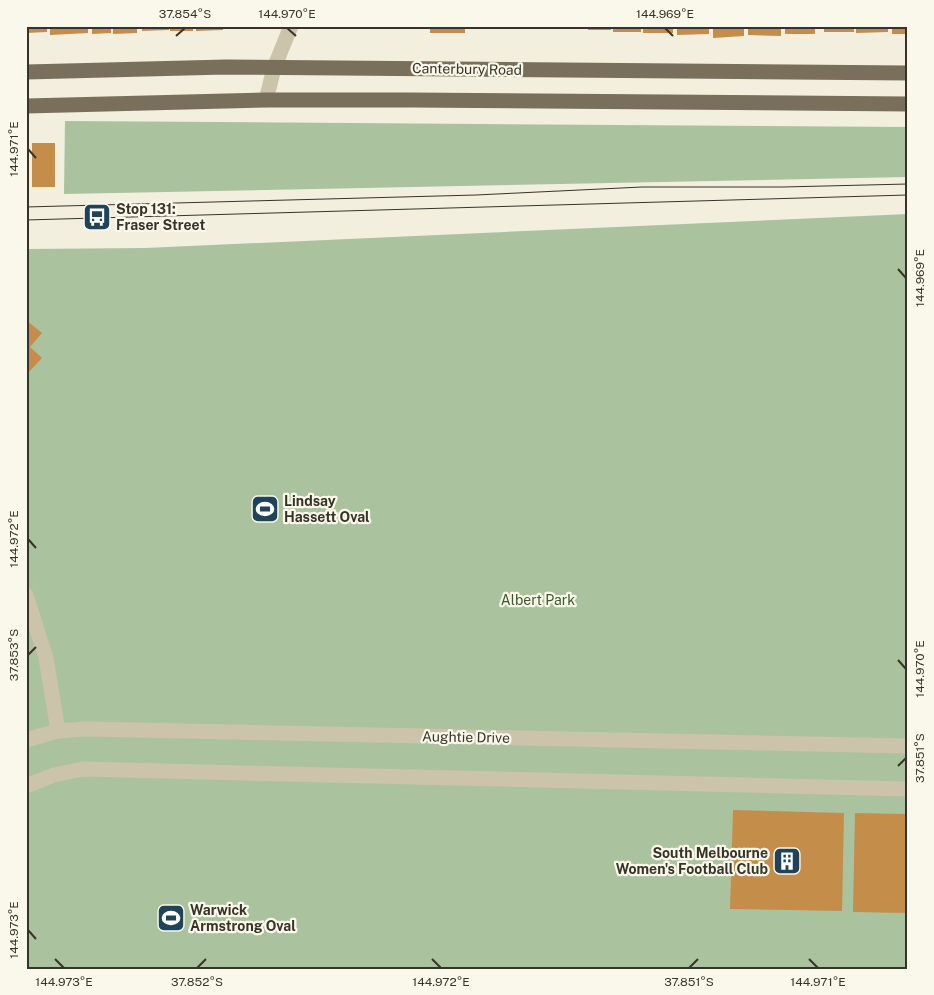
<svg xmlns="http://www.w3.org/2000/svg" width="934" height="995" font-family="'Public Sans',sans-serif">
<rect width="100%" height="100%" fill="#f3efde"/>
<g fill="#abc29e">
<path d="M65,121L908,127V177L64,194Z"/>
<path d="M908,214V969H26V249L145,248Z"/>
</g>
<g fill="#c58d4a">
<path d="M26,26H47V32L26,33Z"/>
<path d="M50,26H88V33L50,35Z"/>
<path d="M92,26H111V33L92,34Z"/>
<path d="M113,26H137V33L113,34Z"/>
<path d="M142,26H169V30L142,31Z"/>
<rect x="170" y="26" width="23" height="5"/>
<path d="M196,26H223V30L196,31Z"/>
<path d="M347,26H382V28L347,29Z"/>
<path d="M387,26H425V28L387,29Z"/>
<rect x="430" y="26" width="35" height="7"/>
<path d="M515,26H539V28L515,29Z"/>
<rect x="588" y="26" width="23" height="4"/>
<rect x="613" y="26" width="28" height="6"/>
<rect x="643" y="26" width="30" height="7"/>
<path d="M677,26H709V34L677,35Z"/>
<path d="M713,26H744V36L713,38Z"/>
<path d="M748,26H781V36L748,35Z"/>
<rect x="785" y="26" width="30" height="8"/>
<rect x="824" y="26" width="30" height="6"/>
<path d="M856,26H888V32L856,33Z"/>
<rect x="892" y="26" width="16" height="8"/>
<rect x="32" y="143" width="23" height="44"/>
<rect x="26" y="145" width="3" height="42"/>
<path d="M135,223V229H123V224Z"/>
<path d="M26,320L42,333L30,347L42,358L26,375Z"/>
<path d="M733,810L844,813L842,911L730,909Z"/>
<path d="M855,813L908,814V913L853,912Z"/>
</g>
<g fill="none" stroke-linecap="round" stroke-linejoin="round">
<g stroke="#cbc3aa" stroke-width="15">
<path d="M266,100L274,68L291,26"/>
<path d="M26,595L46,658L58,731"/>
<path d="M26,740L58,731L86,729L908,746"/>
<path d="M26,786L54,775L83,769L908,789"/>
</g>
<g stroke="#7a6f5b" stroke-width="15">
<path d="M26,72L226,67L908,73"/>
<path d="M26,106L266,100H411L908,104"/>
</g>
<g stroke="#383329" stroke-width="1">
<path d="M26,207L476,195L642,187H783L908,184"/>
<path d="M26,220L908,195"/>
</g>
</g>
<path fill="none" stroke="#383329" stroke-width="2" d="M287,28L296,36M665,28L673,36M176,36L185,28M28,149L36,158M898,269L906,278M28,539L36,548M28,655L36,647M898,660L906,669M898,766L906,758M28,930L36,939M55,959L64,968M432,959L441,968M809,959L818,968M197,968L206,959M689,968L698,959"/>
<defs>
<g id="bus-square" transform="scale(1.4375)"><rect x="-9" y="-9" width="18" height="18" rx="4" fill="#1f445a" stroke="#faf8eb"/><path d="M-5-6H5V4H4V6H2V4H-2V6H-4V4H-5ZM-3.5-4V0h7V-4ZM-3.5 1.2v1.5H-2V1.2ZM2 1.2v1.5H3.5V1.2Z" fill="#fff"/></g>
<g id="stadium-square" transform="scale(1.4375)"><rect x="-9" y="-9" width="18" height="18" rx="4" fill="#1f445a" stroke="#faf8eb"/><path d="M0-5a6.5 5 0 1 0 0 10a6.5 5 0 1 0 0-10ZM-3.5-1.8h7v3.6h-7Z" fill="#fff"/></g>
<g id="building-square" transform="scale(1.4375)"><rect x="-9" y="-9" width="18" height="18" rx="4" fill="#1f445a" stroke="#faf8eb"/><path d="M-4-6H4V6H1V3H-1V6H-4ZM-2.5-4.3h1.7v1.8h-1.7ZM.8-4.3h1.7v1.8H.8ZM-2.5-1h1.7V.8h-1.7ZM.8-1h1.7V.8H.8Z" fill="#fff"/></g>
</defs>
<g fill-rule="evenodd">
<use href="#bus-square" x="97" y="217"/>
<use href="#stadium-square" x="265" y="509"/>
<use href="#building-square" x="787" y="861"/>
<use href="#stadium-square" x="171" y="918"/>
</g>
<g text-anchor="middle" dominant-baseline="central" stroke-width="4.5" stroke-linejoin="round" paint-order="stroke">
<g font-size="14" fill="#383329" stroke="#faf8eb">
<text transform="translate(467 69) rotate(1)">Canterbury Road</text>
<text transform="translate(466 737) rotate(1)">Aughtie Drive</text>
</g>
<g font-size="14" font-weight="bold" fill="#383329" stroke="#faf8eb" text-anchor="start">
<text x="116" y="209">Stop 131:<tspan x="116" dy="16">Fraser Street</tspan></text>
<text x="284" y="501">Lindsay<tspan x="284" dy="16">Hassett Oval</tspan></text>
<text x="768" y="853" text-anchor="end">South Melbourne<tspan x="768" dy="16">Women's Football Club</tspan></text>
<text x="190" y="910">Warwick<tspan x="190" dy="16">Armstrong Oval</tspan></text>
</g>
<g font-size="14" fill="#3b572d" stroke="#faf8eb">
<text x="538" y="600">Albert Park</text>
</g>
</g>
<rect width="934" height="995" fill="none" stroke="#faf8eb" stroke-width="55"/>
<rect x="28" y="28" width="878" height="940" fill="none" stroke="#383329" stroke-width="2"/>
<g font-size="12" text-anchor="middle" fill="#383329">
<text x="185" y="18">37.854°S</text>
<text x="287" y="18">144.970°E</text>
<text x="665" y="18">144.969°E</text>
<text transform="translate(14 149) rotate(-90)" y="4">144.971°E</text>
<text transform="translate(920 278) rotate(-90)" y="4">144.969°E</text>
<text transform="translate(14 539) rotate(-90)" y="4">144.972°E</text>
<text transform="translate(14 655) rotate(-90)" y="4">37.853°S</text>
<text transform="translate(920 669) rotate(-90)" y="4">144.970°E</text>
<text transform="translate(920 758) rotate(-90)" y="4">37.851°S</text>
<text transform="translate(14 930) rotate(-90)" y="4">144.973°E</text>
<text x="64" y="986">144.973°E</text>
<text x="197" y="986">37.852°S</text>
<text x="441" y="986">144.972°E</text>
<text x="689" y="986">37.851°S</text>
<text x="818" y="986">144.971°E</text>
</g>
</svg>
